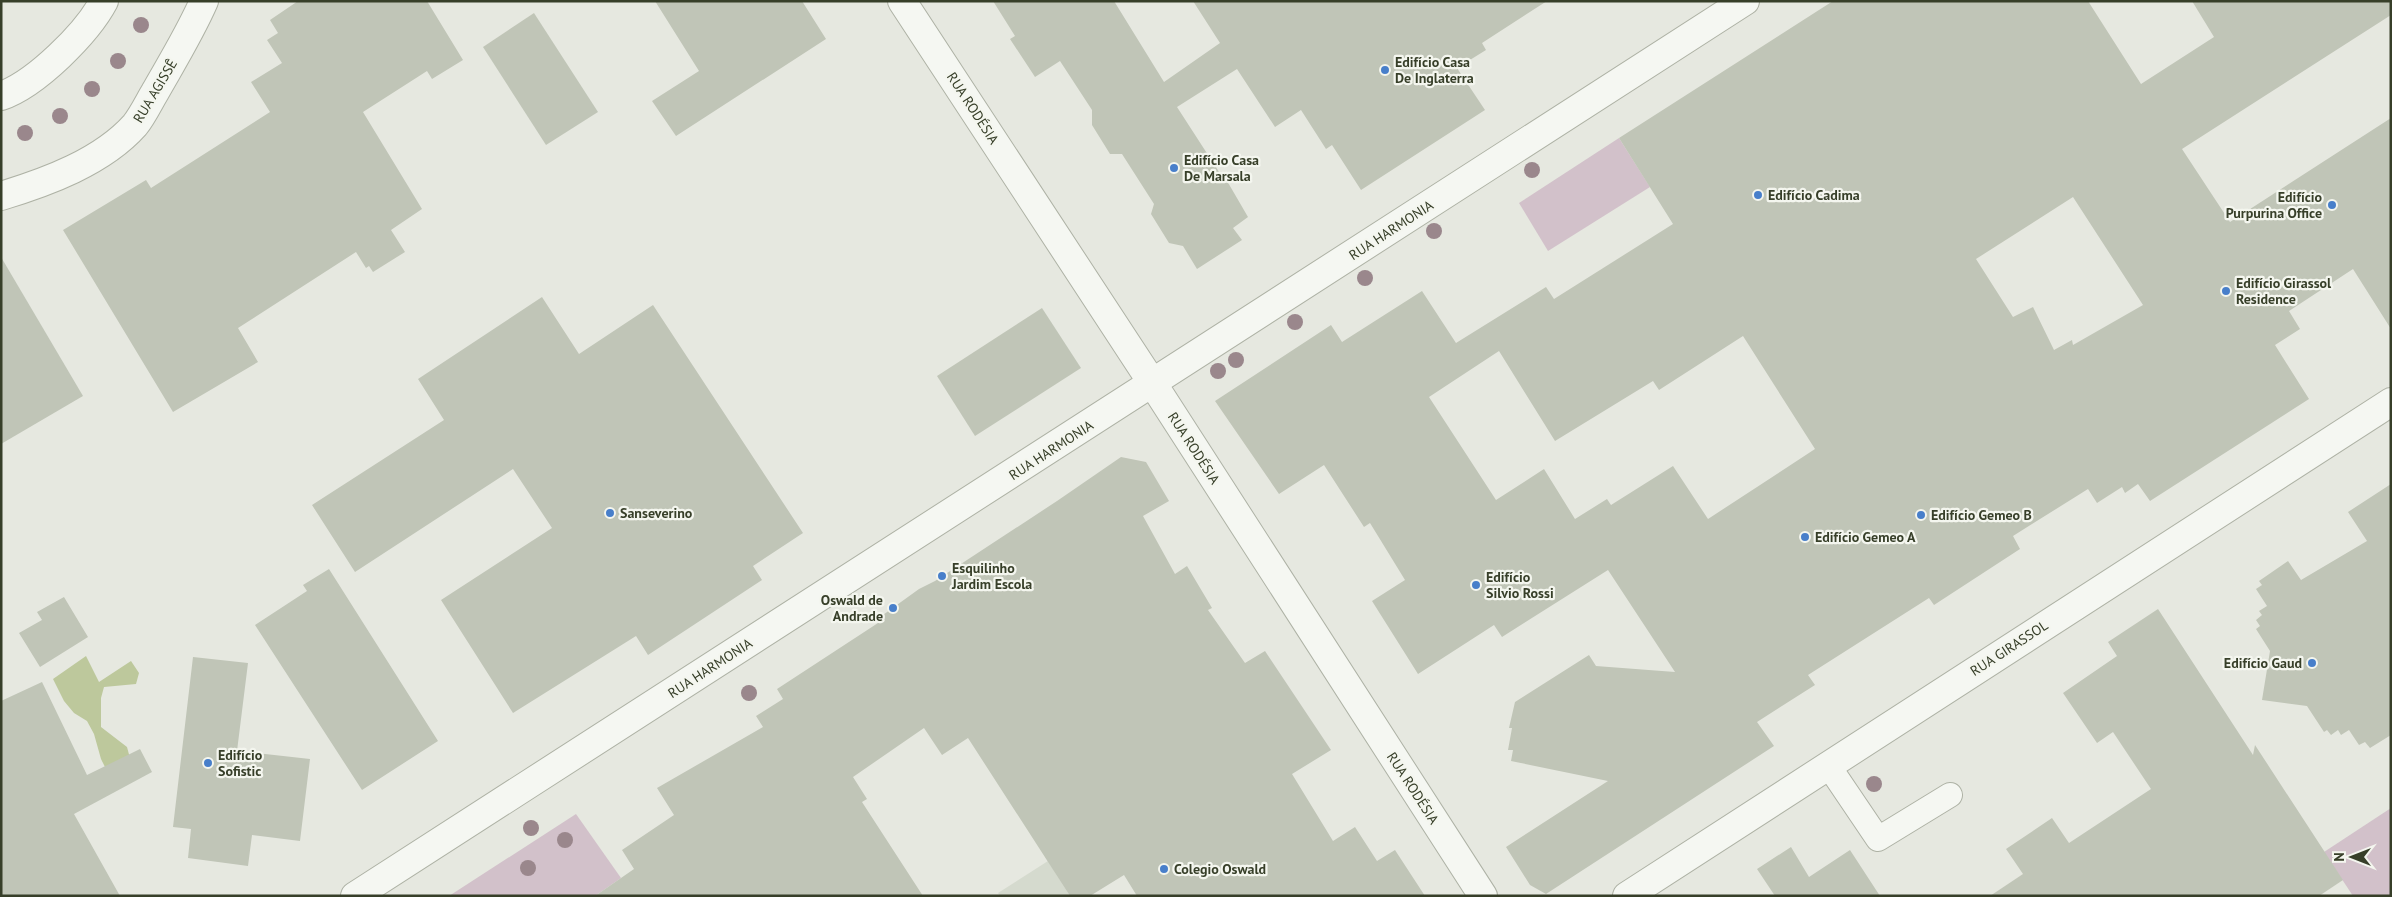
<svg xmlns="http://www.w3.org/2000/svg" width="2392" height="897" font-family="'PT Sans',sans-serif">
<rect width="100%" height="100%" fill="#e6e8e0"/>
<path fill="#d5dace" d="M1048,861L1070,896H1000L998,893Z"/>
<g fill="#d2c1ca">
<path d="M1619,138L1650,187L1548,251L1519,203Z"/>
<path d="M2391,808V896H2353L2324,852Z"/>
<path d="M576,814L621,878L595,896H449Z"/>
</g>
<path fill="#bdc89c" d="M86,656L99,682L131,661L139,673L136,684L104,687L101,698V727L127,747L131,762L111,779L101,759L94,734L87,721L74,713L64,701L53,679Z"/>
<g fill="#c0c5b7" fill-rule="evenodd">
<path d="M298,1H427L463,60L432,79L427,71L363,112L422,209L391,230L405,252L373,272L369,266L366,268L356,252L238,328L258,362L173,412L63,230L146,180L151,188L270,112L251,82L282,63L267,40L278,33L270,20Z"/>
<path d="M655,1H802L826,39L676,136L652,101L699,71Z"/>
<path d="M993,1H1114L1164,82L1220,43L1193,1H1547L1482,43L1486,50L1457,68L1485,110L1361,190L1332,145L1326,149L1301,110L1275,127L1237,69L1177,107L1221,175L1223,174L1248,217L1233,228L1242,240L1197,269L1183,246L1169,243L1151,214L1154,204L1122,154H1110L1092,125V110L1060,61L1035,77L1010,39L1015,36Z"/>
<path d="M1833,1H2088L2141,84L2214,37L2192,1H2391V15L2182,149L2230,222L2391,118V329L2353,269L2289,311L2300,329L2275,345L2309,399L2150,501L2138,484L2125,493L2122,487L2097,503L2088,489L2013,536L2020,549L1934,605L1929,598L1808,675L1815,685L1757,722L1774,746L1546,894L1530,885L1506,847L1608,781L1511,761L1513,750H1508L1512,728H1509L1515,702L1589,655L1596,666L1675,672L1608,570L1502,637L1494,625L1418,674L1372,601L1405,580L1370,523L1364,527L1324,465L1279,494L1215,401L1331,325L1342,342L1422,291L1456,343L1546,287L1554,299L1673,224L1619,138ZM2073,197L2143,305L2073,345L2072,340L2054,350L2033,307L2013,317L1976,259ZM1743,336L1815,449L1708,519L1673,466L1611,505L1607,499L1575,519L1544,469L1496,500L1429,397L1499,351L1555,441L1653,381L1659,390Z"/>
<path d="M534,13L598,112L546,145L483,47Z"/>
<path d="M1,257L83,396L1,444Z"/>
<path d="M542,297L579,354L653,305L803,533L753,566L762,580L648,655L636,636L513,713L441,600L552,528L513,469L355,572L312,505L444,420L418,379Z"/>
<path d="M1042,308L1081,368L975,436L937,376Z"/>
<path d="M1121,457L1146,462L1169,501L1143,516L1175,574L1187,566L1212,608L1208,610L1245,663L1265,651L1331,750L1292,774L1333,841L1355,827L1377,861L1395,850L1425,896H1137L1124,875L1090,896H1070L968,738L942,755L924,728L853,777L867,799L862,802L923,896H595L634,869L622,850L674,815L657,788L763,727L756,716L783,699L777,689L878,623L876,620L919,589L935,581L1057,501Z"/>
<path d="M2391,484V735L2370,748L2365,742L2359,745L2349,730L2341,735L2338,730L2331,735L2327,730L2324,732L2307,706L2262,700L2270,651L2256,629L2260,626L2256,620L2262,615L2259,611L2267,606L2256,589L2262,585L2259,581L2288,561L2301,580L2367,541L2348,512Z"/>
<path d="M329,569L438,741L362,790L255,625L307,591L303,585Z"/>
<path d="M64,597L88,637L40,667L19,633L42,620L37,612Z"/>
<path d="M2158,609L2253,755L2255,745L2343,880L2319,896H1990L2023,874L2006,849L2052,818L2069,843L2151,789L2113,732L2097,743L2063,693L2117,656L2108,642Z"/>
<path d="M193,657L248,663L237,751L310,759L300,841L252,835L248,866L188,858L191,829L173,827Z"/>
<path d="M42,682L87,775L140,749L152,772L74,814L120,896H1V701Z"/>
<path d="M1791,847L1809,877L1850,850L1880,896H1775L1757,869Z"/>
</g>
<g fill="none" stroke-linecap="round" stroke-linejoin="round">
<g stroke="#aeb2a5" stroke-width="26">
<path id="lane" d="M1828,765L1878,839L1950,795"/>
</g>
<g stroke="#aeb2a5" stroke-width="30">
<g id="street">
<path d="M902,1L1153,384L1483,896"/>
<path d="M1,96C36,84 87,33 104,1"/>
<path d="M1,196C47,182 102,162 135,125C143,115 149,102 155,92C172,62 190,33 204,1"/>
<path d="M355,896L1745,1"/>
<path d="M1627,896L2391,402"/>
</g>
</g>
<use href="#lane" stroke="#f5f7f2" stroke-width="24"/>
<use href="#street" stroke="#f5f7f2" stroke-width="28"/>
</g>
<g fill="#9a878c">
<circle cx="141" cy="25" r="8"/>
<circle cx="118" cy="61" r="8"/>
<circle cx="92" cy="89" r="8"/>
<circle cx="60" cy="116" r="8"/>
<circle cx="25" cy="133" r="8"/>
<circle cx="1532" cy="170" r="8"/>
<circle cx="1434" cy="231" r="8"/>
<circle cx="1365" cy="278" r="8"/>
<circle cx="1295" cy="322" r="8"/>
<circle cx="1236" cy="360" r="8"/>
<circle cx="1218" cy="371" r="8"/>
<circle cx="749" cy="693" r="8"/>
<circle cx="1874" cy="784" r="8"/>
<circle cx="531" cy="828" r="8"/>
<circle cx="565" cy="840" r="8"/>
<circle cx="528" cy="868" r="8"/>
</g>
<g fill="#487fca" stroke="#f4f6ef" stroke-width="2">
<circle cx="1385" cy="70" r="5"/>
<circle cx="1174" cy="168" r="5"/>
<circle cx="1758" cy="195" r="5"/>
<circle cx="2332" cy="205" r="5"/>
<circle cx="2226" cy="291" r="5"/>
<circle cx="610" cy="513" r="5"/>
<circle cx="1921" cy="515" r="5"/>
<circle cx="1805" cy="537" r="5"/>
<circle cx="942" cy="576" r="5"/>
<circle cx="1476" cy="585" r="5"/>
<circle cx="893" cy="608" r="5"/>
<circle cx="2312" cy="663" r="5"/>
<circle cx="208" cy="763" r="5"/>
<circle cx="1164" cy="869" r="5"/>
</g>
<g text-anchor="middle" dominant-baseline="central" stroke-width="4.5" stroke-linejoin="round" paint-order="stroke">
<g font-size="14" font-weight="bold" fill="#373f29" stroke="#f4f6ef" text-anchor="start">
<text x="1395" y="62">Edifício Casa<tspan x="1395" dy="16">De Inglaterra</tspan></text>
<text x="1184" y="160">Edifício Casa<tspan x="1184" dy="16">De Marsala</tspan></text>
<text x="1768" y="195">Edifício Cadima</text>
<text x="2322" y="197" text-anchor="end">Edifício<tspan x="2322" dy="16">Purpurina Office</tspan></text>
<text x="2236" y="283">Edifício Girassol<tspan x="2236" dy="16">Residence</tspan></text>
<text x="620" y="513">Sanseverino</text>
<text x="1931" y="515">Edifício Gemeo B</text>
<text x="1815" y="537">Edifício Gemeo A</text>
<text x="952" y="568">Esquilinho<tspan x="952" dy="16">Jardim Escola</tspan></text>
<text x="1486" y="577">Edifício<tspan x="1486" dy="16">Silvio Rossi</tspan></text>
<text x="883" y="600" text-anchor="end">Oswald de<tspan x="883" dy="16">Andrade</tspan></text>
<text x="2302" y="663" text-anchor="end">Edifício Gaud</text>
<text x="218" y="755">Edifício<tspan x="218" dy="16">Sofistic</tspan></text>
<text x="1174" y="869">Colegio Oswald</text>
</g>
<g font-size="14" fill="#373f29" stroke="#f4f6ef">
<text transform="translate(155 91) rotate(-59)">RUA AGISSÊ</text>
<text transform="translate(973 108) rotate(57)">RUA RODÉSIA</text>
<text transform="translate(1391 230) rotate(-33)">RUA HARMONIA</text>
<text transform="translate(1194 448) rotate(57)">RUA RODÉSIA</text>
<text transform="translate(1051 450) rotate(-33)">RUA HARMONIA</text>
<text transform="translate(2009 648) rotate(-33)">RUA GIRASSOL</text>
<text transform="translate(710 668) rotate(-33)">RUA HARMONIA</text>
<text transform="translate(1413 788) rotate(57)">RUA RODÉSIA</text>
</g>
</g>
<rect width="2392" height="897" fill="none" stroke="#373f29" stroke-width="5"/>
<g transform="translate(2352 857) rotate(270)" stroke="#f4f6ef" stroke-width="4" paint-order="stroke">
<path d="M0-4L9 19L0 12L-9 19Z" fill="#373f29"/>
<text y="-8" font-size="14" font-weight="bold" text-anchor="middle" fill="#373f29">N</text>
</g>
</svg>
